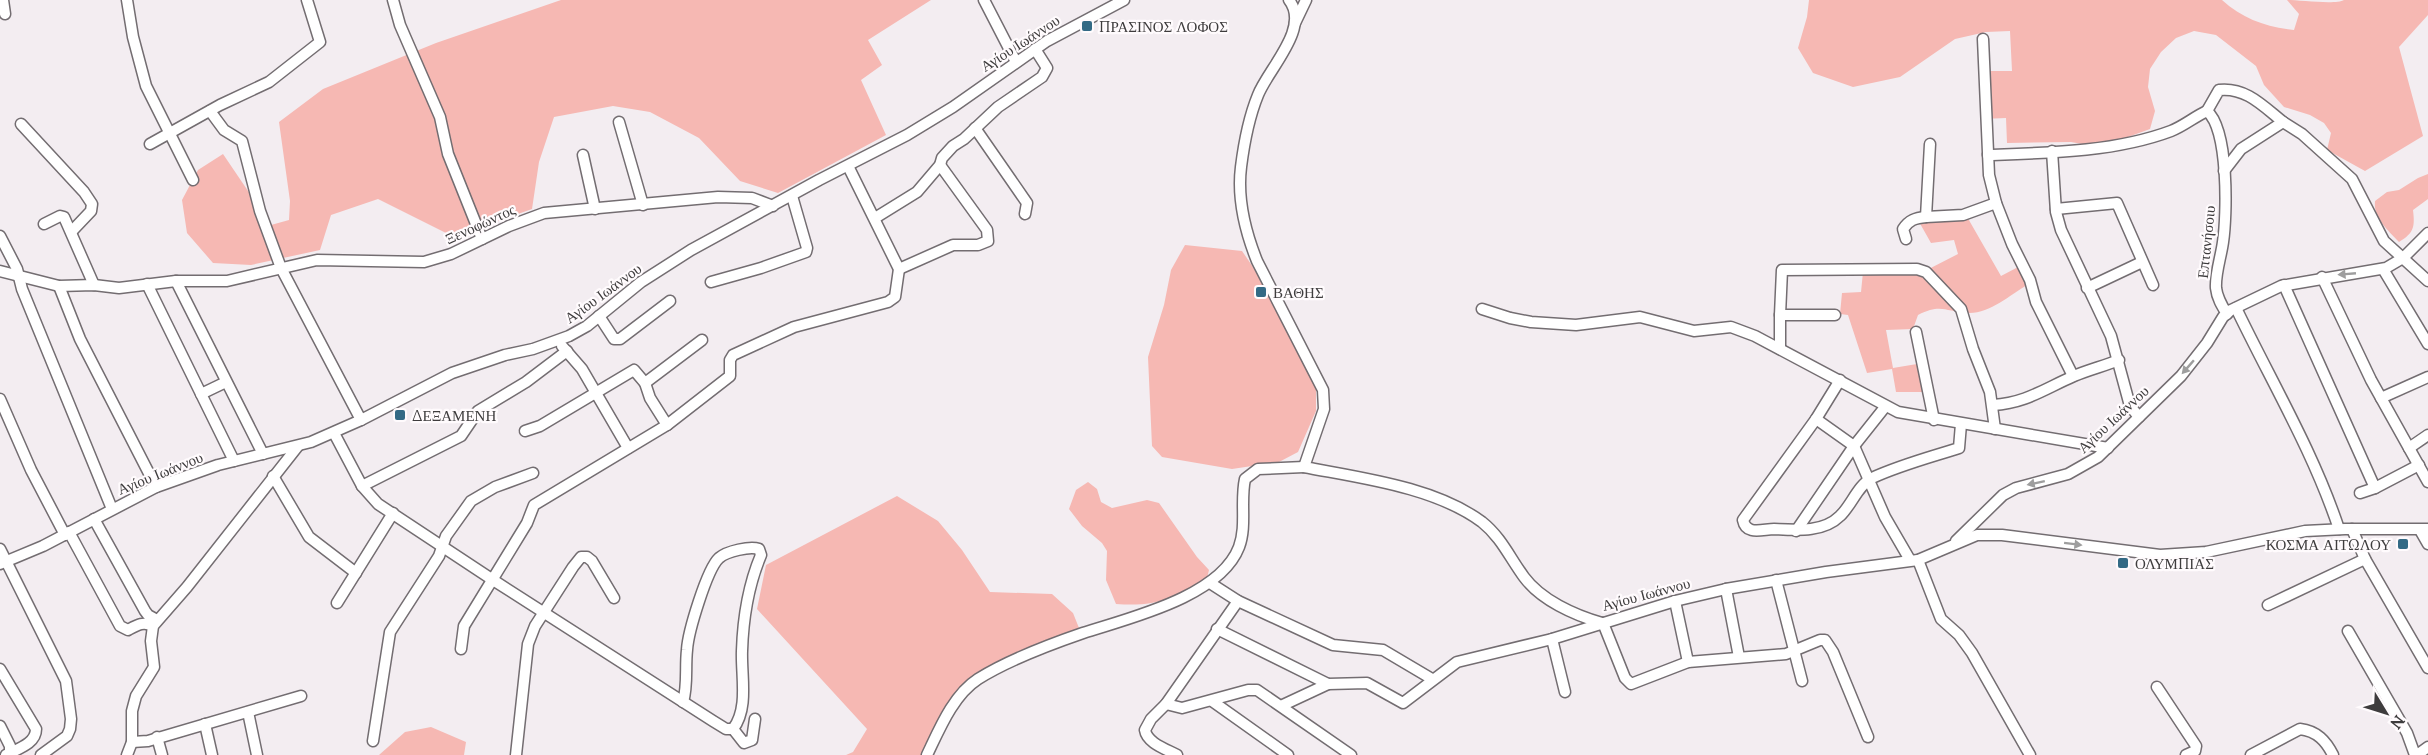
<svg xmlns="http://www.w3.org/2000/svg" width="2428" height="755" font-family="Lora,serif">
<rect width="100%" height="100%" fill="#f3edf1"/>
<g fill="#f6b8b3">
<path d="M561,0H931L868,40L882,65L861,80L886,135L778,193L740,181L699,138L650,112L613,106L554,117L539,162L532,209L454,237L378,199L331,215L320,250L251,265L213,263L187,233L182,200L198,170L223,154L271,225L289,220L290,201L279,122L323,89L436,43Z"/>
<path d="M1809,0H2222C2243,19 2266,27 2294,30L2299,14L2287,0C2300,0 2336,5 2344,0H2428V15L2399,47L2423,136L2365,171L2327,150L2331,133L2324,123L2310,115L2284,107L2264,85L2256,66L2216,35L2194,31L2176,38L2161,52L2150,69L2148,87L2155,111L2150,129L2117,141L2088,145L2071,142L2007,143L2006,118L1983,119L1986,71H2012L2010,31L1986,32L1955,39L1900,77L1853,87L1813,73L1798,48L1807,17Z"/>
<path d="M2428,174V199L2413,210C2415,227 2414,233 2399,242C2388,230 2373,218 2375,201L2387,192L2399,190L2418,178Z"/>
<path d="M1966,215L2001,276L2020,266L2027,285C2010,295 1989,314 1968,313C1945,312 1942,303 1918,315L1913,329L1886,330L1893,368L1917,364L1923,392H1896L1892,369L1867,373L1848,315L1840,314L1842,293L1861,292L1863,272L1919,274L1958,254L1954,240L1931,243L1918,220Z"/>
<path d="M1185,245L1242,251L1253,267L1316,385V411L1298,452L1279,462L1232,469L1162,457L1152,446L1148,357L1164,305L1171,270Z"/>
<path d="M1088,482L1097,489L1101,502L1112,508L1147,500L1159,503L1197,557L1209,570L1207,578C1173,599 1156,607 1116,604L1106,580L1107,551L1102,543L1082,526L1069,509L1076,490Z"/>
<path d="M897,496L938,521L962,550L990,592L1052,594L1073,613L1079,628L978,672L951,698L924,755H846L853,752L867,729L757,609L766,565Z"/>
<path d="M431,727L466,742L464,755H379L405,732Z"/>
</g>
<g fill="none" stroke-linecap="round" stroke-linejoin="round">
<g stroke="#736d71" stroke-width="13">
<g id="minor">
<path d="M3,0L5,14"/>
<path d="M127,0L133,37L146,86L193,180"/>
<path d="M393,0L400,25L440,117L448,154L482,239"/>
<path d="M984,0L1016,62"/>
<path d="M1289,0C1311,28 1268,69 1258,95C1249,117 1244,143 1241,167C1237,199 1245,231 1257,261L1323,390L1324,409L1304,467C1361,478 1435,487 1482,522C1501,537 1510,558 1524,577C1541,600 1574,615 1602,623"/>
<path d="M1295,23L1306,0"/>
<path d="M1983,39L1989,175L1996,203L2012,244L2030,280L2036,302L2073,376"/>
<path d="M210,111L224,130L242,141L260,211L281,268L361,420"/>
<path d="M2207,111L2219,90C2246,87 2263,106 2283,122"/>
<path d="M619,122L643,205"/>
<path d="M21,124L84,192L92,204L91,211L72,231"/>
<path d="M975,128L1027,203L1025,214"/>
<path d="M150,144L220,105L269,82L320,42L307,0"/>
<path d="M1930,144L1926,217L1963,215L1996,203"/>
<path d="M2052,151L2056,212L2061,230L2111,336L2130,406L2139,417"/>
<path d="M583,155L595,209"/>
<path d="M1988,155C2048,153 2115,152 2171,131C2184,126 2194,117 2207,111C2229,130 2227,215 2223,242C2221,257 2215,274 2216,288C2217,298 2222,306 2227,314"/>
<path d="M2224,171L2241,149L2283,122L2302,134L2352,179L2384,241L2428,281"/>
<path d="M2056,209L2117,203L2153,285"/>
<path d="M875,218L917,192L940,165L942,158L953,146L964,139L998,107L1042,77L1047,68L1035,49"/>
<path d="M44,224L60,216L64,217L94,285"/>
<path d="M0,236L17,269L22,289L112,509"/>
<path d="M1906,239L1903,229C1909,220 1915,218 1926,217"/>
<path d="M899,269L953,245H978L988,241L987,230L940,165"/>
<path d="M2383,269L2428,344"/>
<path d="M0,271L59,286L94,285L119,288L176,281H227L317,260L424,262L451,254L509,226L544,213L718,197L752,198L773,206"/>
<path d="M2322,277L2371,380L2428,482"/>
<path d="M176,281L263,454"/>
<path d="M711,282L761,268L806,252L807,248L792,196"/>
<path d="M147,284L234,461"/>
<path d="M2284,285L2375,488L2419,465"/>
<path d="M59,286L80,339L156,487"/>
<path d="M2087,288L2142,262"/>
<path d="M2236,308C2271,381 2313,451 2339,529"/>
<path d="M1482,309L1510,318L1531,322L1576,325L1640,317L1694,331L1731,327L1755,336L1898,412L2108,448"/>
<path d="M1835,315H1780L1782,270L1917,269L1926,272L1961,309L1973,349L1990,392L1995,429"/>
<path d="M599,316L614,339H620L670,301"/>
<path d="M1916,332L1934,420"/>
<path d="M562,346L582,369L628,448"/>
<path d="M1780,349V315"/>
<path d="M1840,380L1816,419L1743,520C1746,536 1763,529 1774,529C1795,530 1823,533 1840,516C1851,506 1858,485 1872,478C1900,465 1931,457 1959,448L1961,424"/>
<path d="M645,383L702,340"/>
<path d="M201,394L226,382"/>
<path d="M2381,398L2428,377"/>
<path d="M0,399L31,470L65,535"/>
<path d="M1993,405C2026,403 2044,389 2074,376C2088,370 2104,366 2119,360"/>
<path d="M1816,419L1854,446L1885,517L1910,560"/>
<path d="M525,431L540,426L634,370L645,383L650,398L667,425"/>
<path d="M334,433L362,486L378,504L493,580L713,721L726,729H733"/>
<path d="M2409,448L2428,435"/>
<path d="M273,476L309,537L356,573"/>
<path d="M362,486L461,436L478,411L526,382L567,351"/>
<path d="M2360,493L2375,488"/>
<path d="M94,519L145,611L148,615L157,620"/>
<path d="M2352,529L2365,559L2428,668"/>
<path d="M2420,530L2428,544"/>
<path d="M1796,531L1854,446L1885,407"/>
<path d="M69,532L120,626L128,630C137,625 143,621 153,626"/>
<path d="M1956,541L2003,495L2016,488L2068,474L2098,457L2181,376L2207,343L2223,317L2231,310L2281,286L2386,268L2403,258L2428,233"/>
<path d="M0,549L66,681L71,719L70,729L67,736L41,755"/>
<path d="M1918,560L1941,619L1959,635L1972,653L2030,755"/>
<path d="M0,564L43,546L156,487L218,465L311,442L361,420L452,373L505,355L533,349L569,336L587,326L641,282L691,250L819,180L907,135L953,107L1047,41L1124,0"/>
<path d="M1776,580L1802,681"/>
<path d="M1210,583L1238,601L1333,645L1383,650L1432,679"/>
<path d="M1726,589L1739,657"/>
<path d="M1675,601L1688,662"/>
<path d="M337,603L393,513"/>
<path d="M2268,605L2365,559"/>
<path d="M1603,623L1625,678L1631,684L1688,662L1786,654L1820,640H1825L1833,652L1868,737"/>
<path d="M1217,629L1328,684"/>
<path d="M2348,631L2407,733L2415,755"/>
<path d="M1552,639L1565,692"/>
<path d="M461,649L464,626L527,523L534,505L667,425L730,376V360L733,355L794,327L888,302L895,297L899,269L848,166"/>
<path d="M0,669L36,729C36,744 17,749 6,755"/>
<path d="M2157,687L2196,746L2195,751L2186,755"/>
<path d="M1212,701L1288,755"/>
<path d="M683,702C688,685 685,667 687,650C688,632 707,569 719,558C727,551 750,546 759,549L761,555C748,586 743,618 742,651C741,676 749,708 733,729L744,743L752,740L755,719"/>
<path d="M1166,704L1182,708L1248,690H1257L1351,755"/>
<path d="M1283,705L1328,684L1367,683L1403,703L1457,662L1552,639L1675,601L1726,589L1826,572L1918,560L1977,535H2002L2160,555L2206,552L2305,531L2345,529H2428"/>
<path d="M248,712L257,755"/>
<path d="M205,724L212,755"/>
<path d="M0,726L10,746V755"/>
<path d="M157,737L162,755"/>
<path d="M373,741L390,632L439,556L446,536L471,501L495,487L533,473"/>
<path d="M132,742L148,741L301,696"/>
<path d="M127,755L132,742V711L136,696L154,667L151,641L153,626L187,587L298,446"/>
<path d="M516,755L528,644L535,626L573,567L581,557H587L592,561L614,598"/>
<path d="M927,755C939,730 953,695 978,679C1005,662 1051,644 1083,633C1129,618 1220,597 1239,547C1247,526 1240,501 1245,479L1258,469L1304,467"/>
<path d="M1177,755C1166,749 1147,743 1145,730L1151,719L1166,704L1238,601"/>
<path d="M2251,755L2300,729C2317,731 2326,741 2333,755"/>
<path d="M2417,755L2428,747"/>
</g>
</g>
<use href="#minor" stroke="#fff" stroke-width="10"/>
</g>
<defs><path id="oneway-solid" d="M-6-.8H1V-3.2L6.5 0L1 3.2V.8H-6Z" transform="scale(1.5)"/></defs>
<g fill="#9e9e9e">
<use href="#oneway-solid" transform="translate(2347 274) rotate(175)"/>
<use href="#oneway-solid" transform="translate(2188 367) rotate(131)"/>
<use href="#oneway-solid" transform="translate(2036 483) rotate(168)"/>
<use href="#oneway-solid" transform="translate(2073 544) rotate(7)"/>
</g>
<g fill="#336a85" stroke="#fffbfd" stroke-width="2">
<rect x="1081" y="20" width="12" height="12" rx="3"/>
<rect x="1255" y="286" width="12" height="12" rx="3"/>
<rect x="394" y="409" width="12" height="12" rx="3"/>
<rect x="2397" y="538" width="12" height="12" rx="3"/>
<rect x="2117" y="557" width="12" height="12" rx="3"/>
</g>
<g text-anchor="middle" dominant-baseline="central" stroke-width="4.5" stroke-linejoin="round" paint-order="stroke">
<g font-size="15" fill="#3e3c3d" stroke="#fffbfd" text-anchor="start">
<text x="1099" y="26">ΠΡΑΣΙΝΟΣ ΛΟΦΟΣ</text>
<text x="1273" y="292">ΒΑΘΗΣ</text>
<text x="412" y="415">ΔΕΞΑΜΕΝΗ</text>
<text x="2391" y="544" text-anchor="end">ΚΟΣΜΑ ΑΙΤΩΛΟΥ</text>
<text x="2135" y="563">ΟΛΥΜΠΙΑΣ</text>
</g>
<g font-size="15" fill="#3e3c3d" stroke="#fffbfd">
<text transform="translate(1020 43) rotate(-33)">Αγίου Ιωάννου</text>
<text transform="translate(480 224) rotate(-25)">Ξενοφώντος</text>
<text transform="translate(2206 242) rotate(-84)">Επτανήσοιυ</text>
<text transform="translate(603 293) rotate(-36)">Αγίου Ιωάννου</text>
<text transform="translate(2113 419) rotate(-43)">Αγίου Ιωάννου</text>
<text transform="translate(160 473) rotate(-22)">Αγίου Ιωάννου</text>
<text transform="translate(1646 594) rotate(-15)">Αγίου Ιωάννου</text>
</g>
</g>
<g transform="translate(2386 713) rotate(128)" stroke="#fffbfd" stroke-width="4.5" paint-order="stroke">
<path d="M0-4.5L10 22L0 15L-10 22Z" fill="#3e3c3d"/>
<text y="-9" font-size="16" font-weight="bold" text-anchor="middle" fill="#3e3c3d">N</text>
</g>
</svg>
